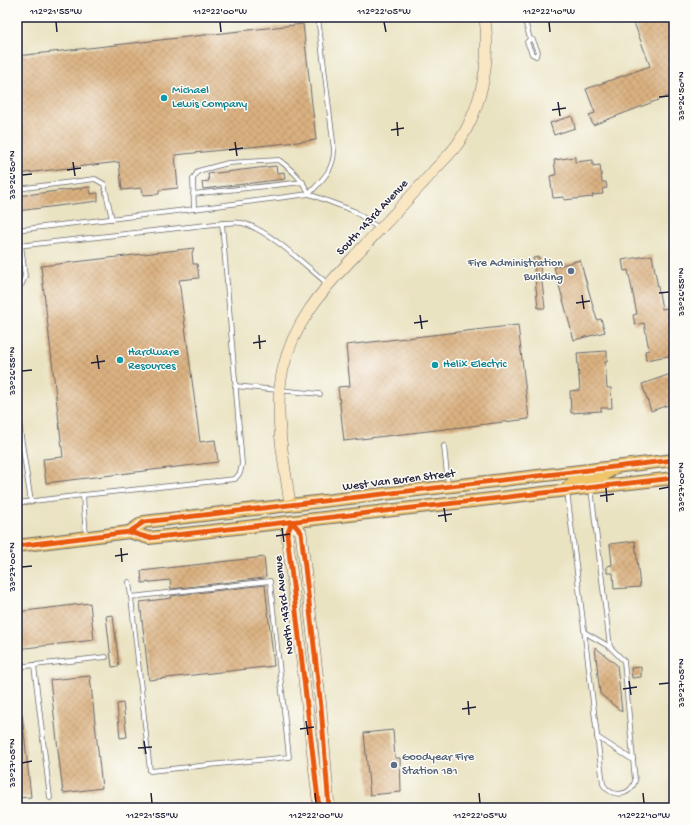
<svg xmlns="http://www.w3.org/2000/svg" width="691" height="825" font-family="'Gochi Hand',sans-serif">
<defs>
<pattern id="building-cross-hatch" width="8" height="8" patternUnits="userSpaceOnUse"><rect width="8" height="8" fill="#dab180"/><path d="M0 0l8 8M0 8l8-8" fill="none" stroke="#bb9870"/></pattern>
</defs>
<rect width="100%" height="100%" fill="#fdfcf7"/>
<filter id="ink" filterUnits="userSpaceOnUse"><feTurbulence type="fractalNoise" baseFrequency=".025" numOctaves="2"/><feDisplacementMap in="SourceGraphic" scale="8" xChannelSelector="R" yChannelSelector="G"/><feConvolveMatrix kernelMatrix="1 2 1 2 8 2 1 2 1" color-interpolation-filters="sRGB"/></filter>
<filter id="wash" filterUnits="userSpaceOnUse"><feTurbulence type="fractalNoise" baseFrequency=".012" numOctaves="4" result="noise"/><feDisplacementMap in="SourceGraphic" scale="16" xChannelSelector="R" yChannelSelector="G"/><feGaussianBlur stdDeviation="0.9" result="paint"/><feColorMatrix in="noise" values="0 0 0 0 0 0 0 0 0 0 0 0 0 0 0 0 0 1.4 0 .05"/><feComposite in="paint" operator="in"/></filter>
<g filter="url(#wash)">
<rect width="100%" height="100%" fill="#eae3c2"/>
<g id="blocks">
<g fill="url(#building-cross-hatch)">
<path d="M632,17H670L674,47V94L593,125L589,115L595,113L586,89L650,66Z"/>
<path d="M303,24L316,140L175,155L178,188L159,190V194L143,195L142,188L122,190L119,162L17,174V56Z"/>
<path d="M572,116L575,128L554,135L550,123Z"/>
<path d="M575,157V162L593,160V166L600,165L602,182H606L607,188L602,189L603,194L592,195L593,197L564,200V197L553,198L550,176L556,175L554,160Z"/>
<path d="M276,166L277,173L284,172L285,179L203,189L202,182L209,181L208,174Z"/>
<path d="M90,187L91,194L98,193V201L17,211V196Z"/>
<path d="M194,248L192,253L193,264H197L199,278L179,280L200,442L215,440L218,462L46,483L43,459L63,457L41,266Z"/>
<path d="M652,255L662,309L667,308L674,355L646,360L645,351L649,350L644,323L635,325L633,315L637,314L628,270L624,271L622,260Z"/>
<path d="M539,257L545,308H538L533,258Z"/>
<path d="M580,260L597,320L601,319L605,332L574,340L554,267Z"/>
<path d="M518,325L529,419L344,441L338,387L350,386L346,345Z"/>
<path d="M607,351V362H605L607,388H611L612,408H601V411L571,413L570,391L580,390L577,353Z"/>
<path d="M674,373V403L651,411L642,384Z"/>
<path d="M635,541L640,587L614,589L613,573H607V566L612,565L610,544Z"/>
<path d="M264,557L266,576L264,578L171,589L170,580L142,583L141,571Z"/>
<path d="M265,585L274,666L149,680L140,602L172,598L171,596Z"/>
<path d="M90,603L94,640L17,649V612Z"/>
<path d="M113,615L119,666L112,667L106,616Z"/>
<path d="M595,647L617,665L622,712L600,694Z"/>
<path d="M641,667V677L632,678L631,668Z"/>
<path d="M90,676L102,788L63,793L50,680Z"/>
<path d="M123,703L127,737L120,738L117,704Z"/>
<path d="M17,714H22L31,797L17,798Z"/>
<path d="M393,730L395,758H400L401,792L370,795L364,733Z"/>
</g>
</g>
</g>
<g filter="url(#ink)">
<use href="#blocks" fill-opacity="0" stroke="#68666a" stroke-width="1"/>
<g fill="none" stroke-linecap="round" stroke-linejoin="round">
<g stroke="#68666a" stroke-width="5.5">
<g id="lane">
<path d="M524,17L530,39L533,40L538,52L536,56L532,54L527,42L530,39"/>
<path d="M17,189L95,179L104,184L112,219"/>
<path d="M193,194L303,182"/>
<path d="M194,209L309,194C322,180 334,170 334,150L318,17"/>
<path d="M17,230L194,209L193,179L198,171L228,163L279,160C292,170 302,179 309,194L354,211L380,229"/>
<path d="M17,246L224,223C229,223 237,222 242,223C268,229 306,266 328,284"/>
<path d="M17,284H22L25,276L21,245"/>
<path d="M235,386L320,394"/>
<path d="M17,410L31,502"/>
<path d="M444,446L448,485"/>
<path d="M591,488L610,647"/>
<path d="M567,491L603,784C611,798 630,797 635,781L624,661L610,647L584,632"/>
<path d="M83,495L235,479L240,473L242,464L222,223"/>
<path d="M17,503L83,495L86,537"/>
<path d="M129,582L131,597L150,771L289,757L270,581L131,597"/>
<path d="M34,665L50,798"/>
<path d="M17,667L106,657"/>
<path d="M597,737L633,760"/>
</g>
</g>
<g stroke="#68666a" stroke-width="12">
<g id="secondary">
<path d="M290,504C284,460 273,413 283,369C293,325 321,291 351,260C378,231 405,203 431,174C440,163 452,153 459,142C483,104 490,60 485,17"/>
<path d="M319,808L287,534L292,522L301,532L321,707L329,808"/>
</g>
</g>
<g stroke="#68666a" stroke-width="14">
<g id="primary">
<path d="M567,490C577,473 585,482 600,477C605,475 609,471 614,468"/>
<path d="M129,532L149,538L674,478"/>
<path d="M17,546L129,532L144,522L674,460"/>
</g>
</g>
<use href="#lane" stroke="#fff" stroke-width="4"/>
<use href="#secondary" stroke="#f9e7c3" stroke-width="11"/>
<use href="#primary" stroke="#f0c469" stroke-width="12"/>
<g stroke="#fdfcf7" stroke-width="8">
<g id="cycleway">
<path d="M292,522L301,532L321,707L329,808"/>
<path d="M292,522L287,534L319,808"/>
<path d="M129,532L149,538L674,478"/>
<path d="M17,546L129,532L144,522L674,460"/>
</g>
</g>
<use href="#cycleway" stroke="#e8590c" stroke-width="5"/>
</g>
</g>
<path fill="none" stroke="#22223b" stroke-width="1.5" d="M56,22L57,32M220,22L221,32M384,22L386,32M549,22L550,32M659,97L669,96M558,102L560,116M552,110L566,108M397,122L398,136M391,130L404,128M235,142L237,156M229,150L243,148M73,162L75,176M67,170L81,168M22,175L32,174M659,293L669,292M582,295L584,309M576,303L590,301M420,315L422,329M414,323L428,321M259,335L260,349M253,343L266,341M97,355L99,369M91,363L105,361M22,371L32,370M606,488L607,502M659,489L669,487M600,496L614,494M444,508L446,522M438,516L452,514M282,528L284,542M276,536L290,534M121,548L122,562M115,556L128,554M22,567L32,566M629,681L631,695M659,684L669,683M623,689L637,687M468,701L469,715M462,709L476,707M306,721L308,735M300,729L314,727M144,741L146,754M138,748L152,747M22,763L32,761M151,793L152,803M315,793L316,803M479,793L480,803M643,793L644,803"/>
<g fill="#0f9aa8" stroke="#fdfcf7" stroke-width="1.5">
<circle cx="164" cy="98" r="4"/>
<circle cx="120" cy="360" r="4"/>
<circle cx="435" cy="365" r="4"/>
</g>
<g fill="#5c6f8a" stroke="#fdfcf7" stroke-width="1.5">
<circle cx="571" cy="271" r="4"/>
<circle cx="394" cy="765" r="4"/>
</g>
<g text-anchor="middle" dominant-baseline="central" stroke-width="3" stroke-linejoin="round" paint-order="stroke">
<g font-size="12" fill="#0d838f" stroke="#fdfcf7" text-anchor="start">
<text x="172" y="91">Michael<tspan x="172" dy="14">Lewis Company</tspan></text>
<text x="128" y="353">Hardware<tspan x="128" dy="14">Resources</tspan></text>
<text x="443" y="365">Helix Electric</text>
</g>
<g font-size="12" fill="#22223b" stroke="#fdfcf7">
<text transform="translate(373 218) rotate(-47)">South 143rd Avenue</text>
<text transform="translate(399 481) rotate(-7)">West Van Buren Street</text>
<text transform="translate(285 605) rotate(-97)">North 143rd Avenue</text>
</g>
<g font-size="12" fill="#4e5e75" stroke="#fdfcf7" text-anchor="end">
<text x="563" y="264">Fire Administration<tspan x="563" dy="14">Building</tspan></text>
<text x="402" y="758" text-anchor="start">Goodyear Fire<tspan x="402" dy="14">Station 181</tspan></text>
</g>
</g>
<rect width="691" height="825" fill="none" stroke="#fdfcf7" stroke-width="44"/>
<rect x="22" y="22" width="647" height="781" fill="none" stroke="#22223b" stroke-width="1.5"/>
<g font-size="10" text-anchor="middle" fill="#22223b">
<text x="56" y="14">112°21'55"W</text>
<text x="220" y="14">112°22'00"W</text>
<text x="384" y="14">112°22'05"W</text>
<text x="549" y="14">112°22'10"W</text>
<text transform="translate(680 96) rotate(-90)" y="4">33°26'50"N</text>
<text transform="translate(11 175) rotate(-90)" y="4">33°26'50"N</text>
<text transform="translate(680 292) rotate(-90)" y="4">33°26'55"N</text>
<text transform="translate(11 371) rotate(-90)" y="4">33°26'55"N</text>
<text transform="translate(680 487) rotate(-90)" y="4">33°27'00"N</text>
<text transform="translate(11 567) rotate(-90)" y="4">33°27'00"N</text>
<text transform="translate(680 683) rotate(-90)" y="4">33°27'05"N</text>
<text transform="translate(11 763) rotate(-90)" y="4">33°27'05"N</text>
<text x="152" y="818">112°21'55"W</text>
<text x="316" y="818">112°22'00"W</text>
<text x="480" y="818">112°22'05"W</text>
<text x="644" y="818">112°22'10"W</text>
</g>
</svg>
